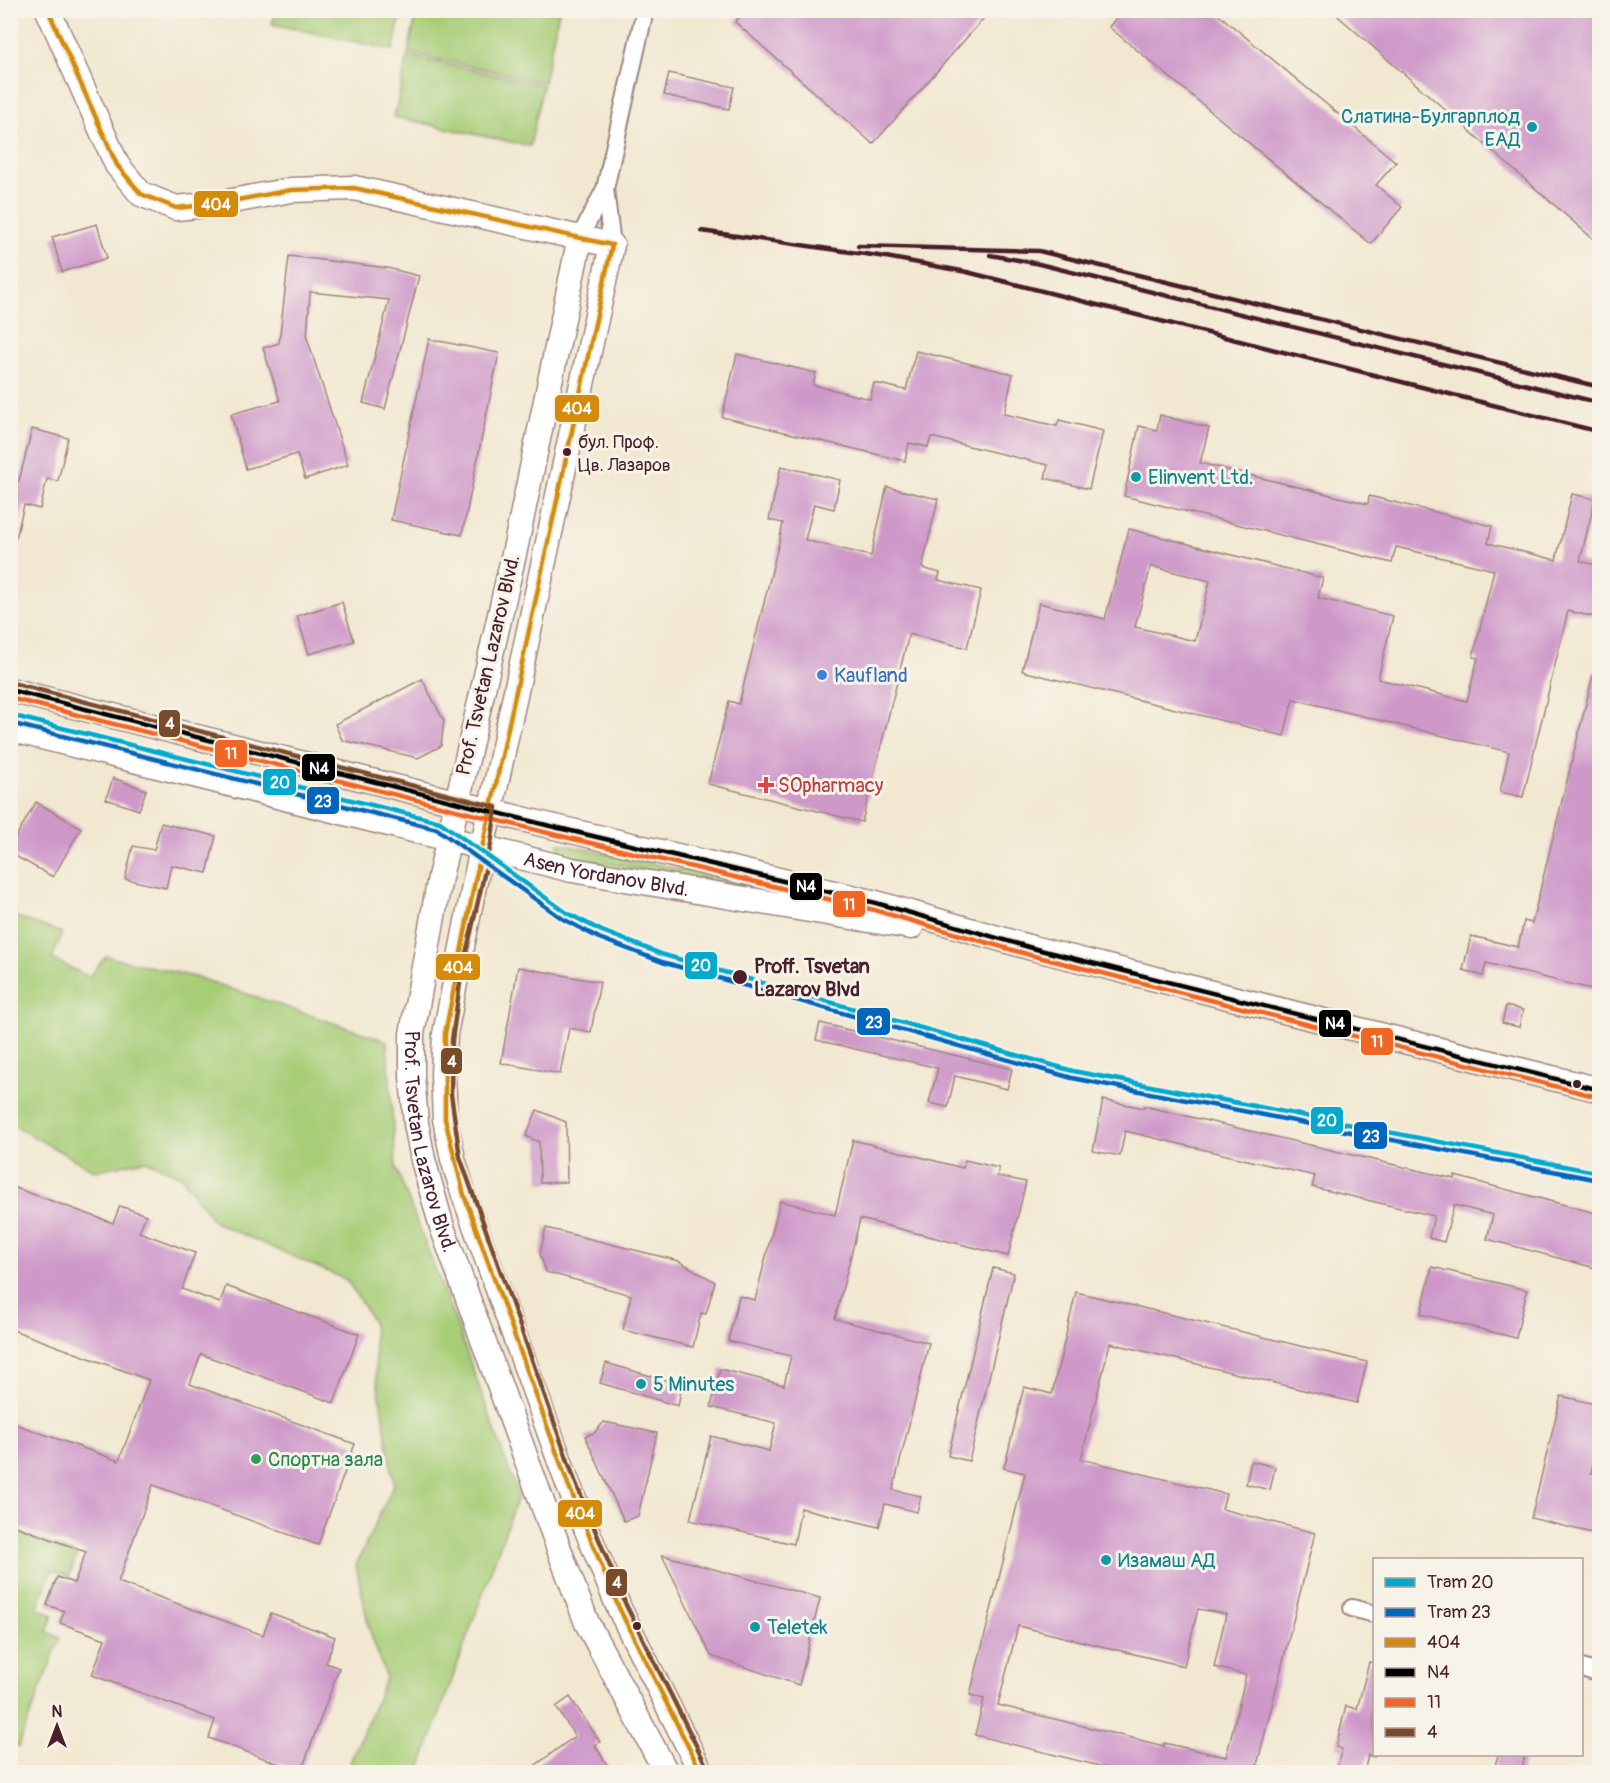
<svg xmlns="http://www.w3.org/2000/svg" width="1610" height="1783" font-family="Pangolin,sans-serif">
<rect width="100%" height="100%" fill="#f7f3e8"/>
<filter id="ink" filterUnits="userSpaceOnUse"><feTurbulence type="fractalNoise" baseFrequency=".0167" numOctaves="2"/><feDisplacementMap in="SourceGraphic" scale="12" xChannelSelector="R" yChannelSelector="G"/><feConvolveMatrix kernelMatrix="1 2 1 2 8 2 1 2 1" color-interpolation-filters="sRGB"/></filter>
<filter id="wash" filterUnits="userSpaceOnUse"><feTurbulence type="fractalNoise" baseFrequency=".008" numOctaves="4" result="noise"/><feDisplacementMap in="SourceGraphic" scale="24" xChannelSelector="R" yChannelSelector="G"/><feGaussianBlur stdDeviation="1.35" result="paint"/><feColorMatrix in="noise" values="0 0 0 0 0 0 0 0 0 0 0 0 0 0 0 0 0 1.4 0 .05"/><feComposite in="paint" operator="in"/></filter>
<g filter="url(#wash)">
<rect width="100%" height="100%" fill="#f2e8d1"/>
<g fill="#a7cd77" stroke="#787651" stroke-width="1.5">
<path d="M275,11V10L402,11L393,50L272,24Z"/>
<path d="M417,11H559L544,82L408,53Z"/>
<path d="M408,56L543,85L530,146L394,117Z"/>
<path d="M558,843C653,865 750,882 845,904L562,856Z"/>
<path d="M11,915L62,933L52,959L89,977L106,956L199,978L387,1041L396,1168L458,1328L518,1495L421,1766L414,1772H346L386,1678L369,1628L356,1565L394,1484L376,1373L373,1322L347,1280L214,1222L181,1176L145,1160L95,1171L11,1124Z"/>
<path d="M10,1530L77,1555L69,1576L52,1570L37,1608L53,1615L47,1632L60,1638L18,1747L10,1744Z"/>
</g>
<g id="blocks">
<g fill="#ce98c9" fill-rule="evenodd">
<path d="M745,10H991L873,144L735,22Z"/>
<path d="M1122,10H1213L1396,162L1376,185L1402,207L1371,244L1109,27Z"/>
<path d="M1331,10H1599V244Z"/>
<path d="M669,73L734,87L729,109L664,95Z"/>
<path d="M97,224L107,258L62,272L52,237Z"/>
<path d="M289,256L388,268L419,276L385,409L363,403L389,300L310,292L307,338L348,465L305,479L297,454L246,469L231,414L280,401L263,348L279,343Z"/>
<path d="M429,339L499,353L462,535L391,520Z"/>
<path d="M916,351L1013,374L1004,414L1057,426L1059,420L1103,431L1089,489L1045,478L1048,465L931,437L928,447L909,443L905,461L722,417L737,354L816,373L813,385L870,399L874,383L906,390Z"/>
<path d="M1160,415L1209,428L1200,463L1368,504L1369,496L1492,526L1488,543L1556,560L1572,494L1595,499L1580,561L1599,566V618L1568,611L1523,797L1500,792L1509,752L1293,699L1284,736L1022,671L1039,603L1105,619L1129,529L1323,578L1318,598L1393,616L1378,679L1467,701L1478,658L1473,657L1494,570L1396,547L1392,563L1124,496L1139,426L1157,430ZM1151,566L1210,581L1195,641L1135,627Z"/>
<path d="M32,429L68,438L58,481L47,479L40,509L24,505L16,538H10V479L19,481Z"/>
<path d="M781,466L840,480L834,509L814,504L805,540L871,556L887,487L938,499L922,568L940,573L938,580L981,590L967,648L909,634L862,822L708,784L729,701L739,704L780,538L783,523L769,520Z"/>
<path d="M342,602L354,641L309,654L297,616Z"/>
<path d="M1594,671L1599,672V991L1486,963L1483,976L1463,970L1471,936L1518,947L1524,921L1532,923Z"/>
<path d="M422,679L444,721L441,746L418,758L342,740L335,724Z"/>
<path d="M113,778L146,790L139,810L106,799Z"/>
<path d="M36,802L81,828L53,877L10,853V847Z"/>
<path d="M161,823L216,836L207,873L171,865L166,888L125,879L133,846L154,850Z"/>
<path d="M518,967L600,982L591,1032L569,1028L560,1074L501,1063Z"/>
<path d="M1506,1006L1523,1010L1519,1027L1502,1023Z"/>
<path d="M820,1023L1012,1069L1007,1089L955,1076L948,1107L929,1103L938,1068L816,1040Z"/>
<path d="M1103,1100L1144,1108V1106L1455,1179V1176L1599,1214V1269L1487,1239L1493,1215L1454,1205L1444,1242L1429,1238L1434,1216L1312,1187L1315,1176L1125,1131L1120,1156L1093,1151Z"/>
<path d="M537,1110L566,1122L567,1182L540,1183L539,1142L526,1136Z"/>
<path d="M853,1140L963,1168L965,1160L999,1168L997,1176L1026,1182L1008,1256L860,1219L835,1319L929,1343L893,1490L921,1496L917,1512L885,1504L879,1527L801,1508L794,1544L690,1520L711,1436L769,1451L776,1423L711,1407L720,1369L784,1385L791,1356L728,1341L739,1296L755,1300L780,1201L835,1215Z"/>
<path d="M10,1186L113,1223L120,1206L146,1215L139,1232L195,1253L182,1289L220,1303L226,1286L359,1334L334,1403L201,1354L190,1384L355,1444L318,1545L153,1485L118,1582L263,1635L271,1613L335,1637L326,1663L339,1668L301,1772L209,1738L215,1720L92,1675L105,1639L60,1623L64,1611L47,1605L57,1577L74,1583L86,1552L10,1524V1422L119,1461L149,1380L10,1329Z"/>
<path d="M546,1228L679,1261L715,1282L706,1314L701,1313L693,1347L623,1330L631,1295L546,1272L540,1254Z"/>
<path d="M1432,1267L1527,1290L1516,1338L1421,1314Z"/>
<path d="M993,1268L1014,1273L969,1461L948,1456Z"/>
<path d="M1076,1292L1367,1362L1357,1403L1110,1343L1081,1459L1226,1494L1222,1509L1315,1533L1257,1765L1265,1767L1264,1773H1128L975,1735L984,1699L970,1695L1025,1473L1004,1468L1024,1387L1052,1394ZM1198,1609L1226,1614L1214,1667L1246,1675L1226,1757L1164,1743V1746L998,1705L1018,1626L1184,1666Z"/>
<path d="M606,1363L682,1385L678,1406L600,1383Z"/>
<path d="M1561,1396L1599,1405V1438L1591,1473L1599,1475V1501L1592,1533L1531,1518Z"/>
<path d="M604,1422L657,1433L638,1516L624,1521L585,1436L594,1433Z"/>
<path d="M1251,1461L1275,1467L1270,1490L1246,1484Z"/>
<path d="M662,1555L820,1598L799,1685L711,1656Z"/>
<path d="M1369,1662L1374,1663V1757L1368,1755L1364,1773H1360L1337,1767L1342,1749L1336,1747L1346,1706L1357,1709Z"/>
<path d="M570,1697L600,1742L595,1745L612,1773H525L575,1736L556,1707Z"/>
<path d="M1498,1755H1525L1521,1773H1493Z"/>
</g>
</g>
</g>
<g filter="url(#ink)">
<use href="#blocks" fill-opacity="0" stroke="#9e847e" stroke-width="1.5"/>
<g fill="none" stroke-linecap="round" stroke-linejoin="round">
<g stroke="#9e847e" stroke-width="20">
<g id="street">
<path d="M605,189L612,245"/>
<path d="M580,237L605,189L645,10"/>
<path d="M1352,1608L1374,1614"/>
<path d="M1582,1668L1600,1674"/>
</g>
</g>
<g stroke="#9e847e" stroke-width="27">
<g id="secondary">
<path d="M48,10L117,165L141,194L176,208L216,204L291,190L354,188L612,245L474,886L445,1034L443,1074L445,1119L453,1159L464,1195L568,1484L593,1545L619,1608L701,1772"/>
<path id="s1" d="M580,237L516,545L440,877L412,1034V1076L416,1123L423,1160L442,1227L563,1560L587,1623L666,1772"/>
<path d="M10,690L546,825L876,903L1032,948L1600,1090"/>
<path id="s2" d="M10,729L572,870L911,927"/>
</g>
</g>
<use href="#street" stroke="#fff" stroke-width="16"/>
<use href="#secondary" stroke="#fff" stroke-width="24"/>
<g stroke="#4a1f2b" stroke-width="4.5">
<path d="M701,231L886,257L967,272L1600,432"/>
<path d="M858,246L1039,251L1600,387"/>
<path d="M990,255L1035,263L1600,403"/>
</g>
<g stroke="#f7f3e8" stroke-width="9">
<path id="bus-1" d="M48,10L117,165L141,194L176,208L216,204L291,190L354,188L612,245L474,886L445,1034V1119L464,1195L568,1484L619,1608L701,1772"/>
</g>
<g stroke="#f7f3e8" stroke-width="9">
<path id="bus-2" d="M10,690L546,825L876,903L1032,948L1600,1090"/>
</g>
<g stroke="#f7f3e8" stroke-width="9">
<path id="bus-3" d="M10,698L544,832L874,910L1030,955L1598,1097"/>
</g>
<g stroke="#f7f3e8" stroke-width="9">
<path id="bus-4" d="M12,683L496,807L491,844L461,976L452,1040L451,1094L460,1157L575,1481L626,1605L708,1769"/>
</g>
<use href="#bus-1" stroke="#d48b09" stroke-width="4.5"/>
<use href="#bus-2" stroke="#000" stroke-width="4.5"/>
<use href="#bus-3" stroke="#f26522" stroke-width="4.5"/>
<use href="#bus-4" stroke="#7a4b2a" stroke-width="4.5"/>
<g stroke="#f7f3e8" stroke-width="9">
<path id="tram-1" d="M10,715L440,822L567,913L602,931L664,955L1073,1071L1600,1173"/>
</g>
<g stroke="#f7f3e8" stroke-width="9">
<path id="tram-2" d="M10,723L437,829L563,919L599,938L662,962L1072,1078L1599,1180"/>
</g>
<use href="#tram-1" stroke="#00a9ce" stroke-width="4.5"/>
<use href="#tram-2" stroke="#0065bd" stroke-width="4.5"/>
</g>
</g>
<g fill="#0f9aa8" stroke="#f7f3e8" stroke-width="2">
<circle cx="1532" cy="127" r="6"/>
<circle cx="1136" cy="477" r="6"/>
<circle cx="641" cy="1384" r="6"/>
<circle cx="1106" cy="1560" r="6"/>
<circle cx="755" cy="1627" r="6"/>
</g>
<g fill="#4a1f2b" stroke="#f7f3e8" stroke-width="2">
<circle cx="567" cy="452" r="5"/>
<circle cx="740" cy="977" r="8"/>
<circle cx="1577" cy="1084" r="5"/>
<circle cx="637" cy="1626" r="5"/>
</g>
<circle fill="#3f7fe0" stroke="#f7f3e8" stroke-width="2" cx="822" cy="675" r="6"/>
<path fill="#e0444e" stroke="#f7f3e8" stroke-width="2" d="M763 776h6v6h6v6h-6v6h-6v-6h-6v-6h6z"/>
<circle fill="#2e9e5b" stroke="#f7f3e8" stroke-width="2" cx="256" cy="1459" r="6"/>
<g text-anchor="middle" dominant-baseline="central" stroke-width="6" stroke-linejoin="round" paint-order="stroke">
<g font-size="18" fill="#4a1f2b" stroke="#f7f3e8" text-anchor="start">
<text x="578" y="442">бул. Проф.<tspan x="578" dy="23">Цв. Лазаров</tspan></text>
</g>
<g font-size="20" fill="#0d838f" stroke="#f7f3e8" text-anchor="start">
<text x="1520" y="116" text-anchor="end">Слатина-Булгарплод<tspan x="1520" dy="23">ЕАД</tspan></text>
<text x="1148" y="477">Elinvent Ltd.</text>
<text x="653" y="1384">5 Minutes</text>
<text x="1118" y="1560">Изамаш АД</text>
<text x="767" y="1627">Teletek</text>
</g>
<g font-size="20" fill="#4a1f2b" stroke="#f7f3e8">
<text transform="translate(488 665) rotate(-77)">Prof. Tsvetan Lazarov Blvd.</text>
<text stroke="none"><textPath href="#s2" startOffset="614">Asen Yordanov Blvd.</textPath></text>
<text stroke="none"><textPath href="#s1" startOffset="924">Prof. Tsvetan Lazarov Blvd.</textPath></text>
</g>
<g font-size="20" fill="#366cbe" stroke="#f7f3e8" text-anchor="start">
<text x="834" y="675">Kaufland</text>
</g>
<g font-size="20" fill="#be3a42" stroke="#f7f3e8" text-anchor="start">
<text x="778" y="785">SOpharmacy</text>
</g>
<g font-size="20" font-weight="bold" fill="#4a1f2b" stroke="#f7f3e8" text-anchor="start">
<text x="754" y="966">Proff. Tsvetan<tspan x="754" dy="23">Lazarov Blvd</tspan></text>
</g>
<g font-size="20" fill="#27864d" stroke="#f7f3e8" text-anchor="start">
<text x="268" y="1459">Спортна зала</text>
</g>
</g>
<g stroke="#f7f3e8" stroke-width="2">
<rect x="193" y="190" width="46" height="28" rx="6" fill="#d48b09"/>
<rect x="554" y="394" width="46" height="29" rx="6" fill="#d48b09"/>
<rect x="158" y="709" width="23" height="29" rx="6" fill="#7a4b2a"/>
<rect x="214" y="739" width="34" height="29" rx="6" fill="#f26522"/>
<rect x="301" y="753" width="35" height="29" rx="6" fill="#000"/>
<rect x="262" y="768" width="35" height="28" rx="6" fill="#00a9ce"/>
<rect x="306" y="786" width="34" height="29" rx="6" fill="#0065bd"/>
<rect x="789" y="872" width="34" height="29" rx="6" fill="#000"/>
<rect x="832" y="890" width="34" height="28" rx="6" fill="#f26522"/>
<rect x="684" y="951" width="34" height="29" rx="6" fill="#00a9ce"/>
<rect x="435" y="953" width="46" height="28" rx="6" fill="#d48b09"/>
<rect x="856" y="1007" width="35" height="29" rx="6" fill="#0065bd"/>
<rect x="1318" y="1009" width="34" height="29" rx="6" fill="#000"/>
<rect x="1360" y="1027" width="34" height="29" rx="6" fill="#f26522"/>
<rect x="440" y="1047" width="23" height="28" rx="6" fill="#7a4b2a"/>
<rect x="1310" y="1106" width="34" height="29" rx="6" fill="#00a9ce"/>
<rect x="1353" y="1121" width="35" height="29" rx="6" fill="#0065bd"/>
<rect x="557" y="1499" width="46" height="29" rx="6" fill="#d48b09"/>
<rect x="605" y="1568" width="23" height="29" rx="6" fill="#7a4b2a"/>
</g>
<g font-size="16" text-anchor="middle" font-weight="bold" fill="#fff">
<text x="216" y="210">404</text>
<text x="577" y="414">404</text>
<text x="170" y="729">4</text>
<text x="231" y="759">11</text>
<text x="319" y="774">N4</text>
<text x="280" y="788">20</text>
<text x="323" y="807">23</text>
<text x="806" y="892">N4</text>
<text x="849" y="910">11</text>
<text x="701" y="971">20</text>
<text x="458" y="973">404</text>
<text x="874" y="1028">23</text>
<text x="1335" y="1029">N4</text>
<text x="1377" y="1047">11</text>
<text x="452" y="1067">4</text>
<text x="1327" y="1126">20</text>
<text x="1371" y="1142">23</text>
<text x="580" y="1519">404</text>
<text x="617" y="1588">4</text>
</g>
<rect width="1610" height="1783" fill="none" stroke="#f7f3e8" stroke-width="36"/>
<rect x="1373" y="1558" width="210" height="198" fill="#f7f3e8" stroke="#b29e9c" stroke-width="1.5"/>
<rect x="1385" y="1578" width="30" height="9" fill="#00a9ce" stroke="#b29e9c" stroke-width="1.5"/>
<text x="1427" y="1588" font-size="18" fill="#4a1f2b">Tram 20</text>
<rect x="1385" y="1608" width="30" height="9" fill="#0065bd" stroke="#b29e9c" stroke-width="1.5"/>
<text x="1427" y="1618" font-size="18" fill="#4a1f2b">Tram 23</text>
<rect x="1385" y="1638" width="30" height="9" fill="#d48b09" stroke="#b29e9c" stroke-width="1.5"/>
<text x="1427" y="1648" font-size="18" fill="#4a1f2b">404</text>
<rect x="1385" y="1668" width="30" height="9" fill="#000000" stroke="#b29e9c" stroke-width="1.5"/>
<text x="1427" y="1678" font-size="18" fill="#4a1f2b">N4</text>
<rect x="1385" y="1698" width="30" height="9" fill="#f26522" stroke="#b29e9c" stroke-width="1.5"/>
<text x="1427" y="1708" font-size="18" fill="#4a1f2b">11</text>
<rect x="1385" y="1728" width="30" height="9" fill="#7a4b2a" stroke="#b29e9c" stroke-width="1.5"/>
<text x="1427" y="1738" font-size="18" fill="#4a1f2b">4</text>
<g transform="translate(57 1726)" stroke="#f7f3e8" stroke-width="4.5" paint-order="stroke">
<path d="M0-4.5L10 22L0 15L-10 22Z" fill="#4a1f2b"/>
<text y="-9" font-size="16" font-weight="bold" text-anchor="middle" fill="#4a1f2b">N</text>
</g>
</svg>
